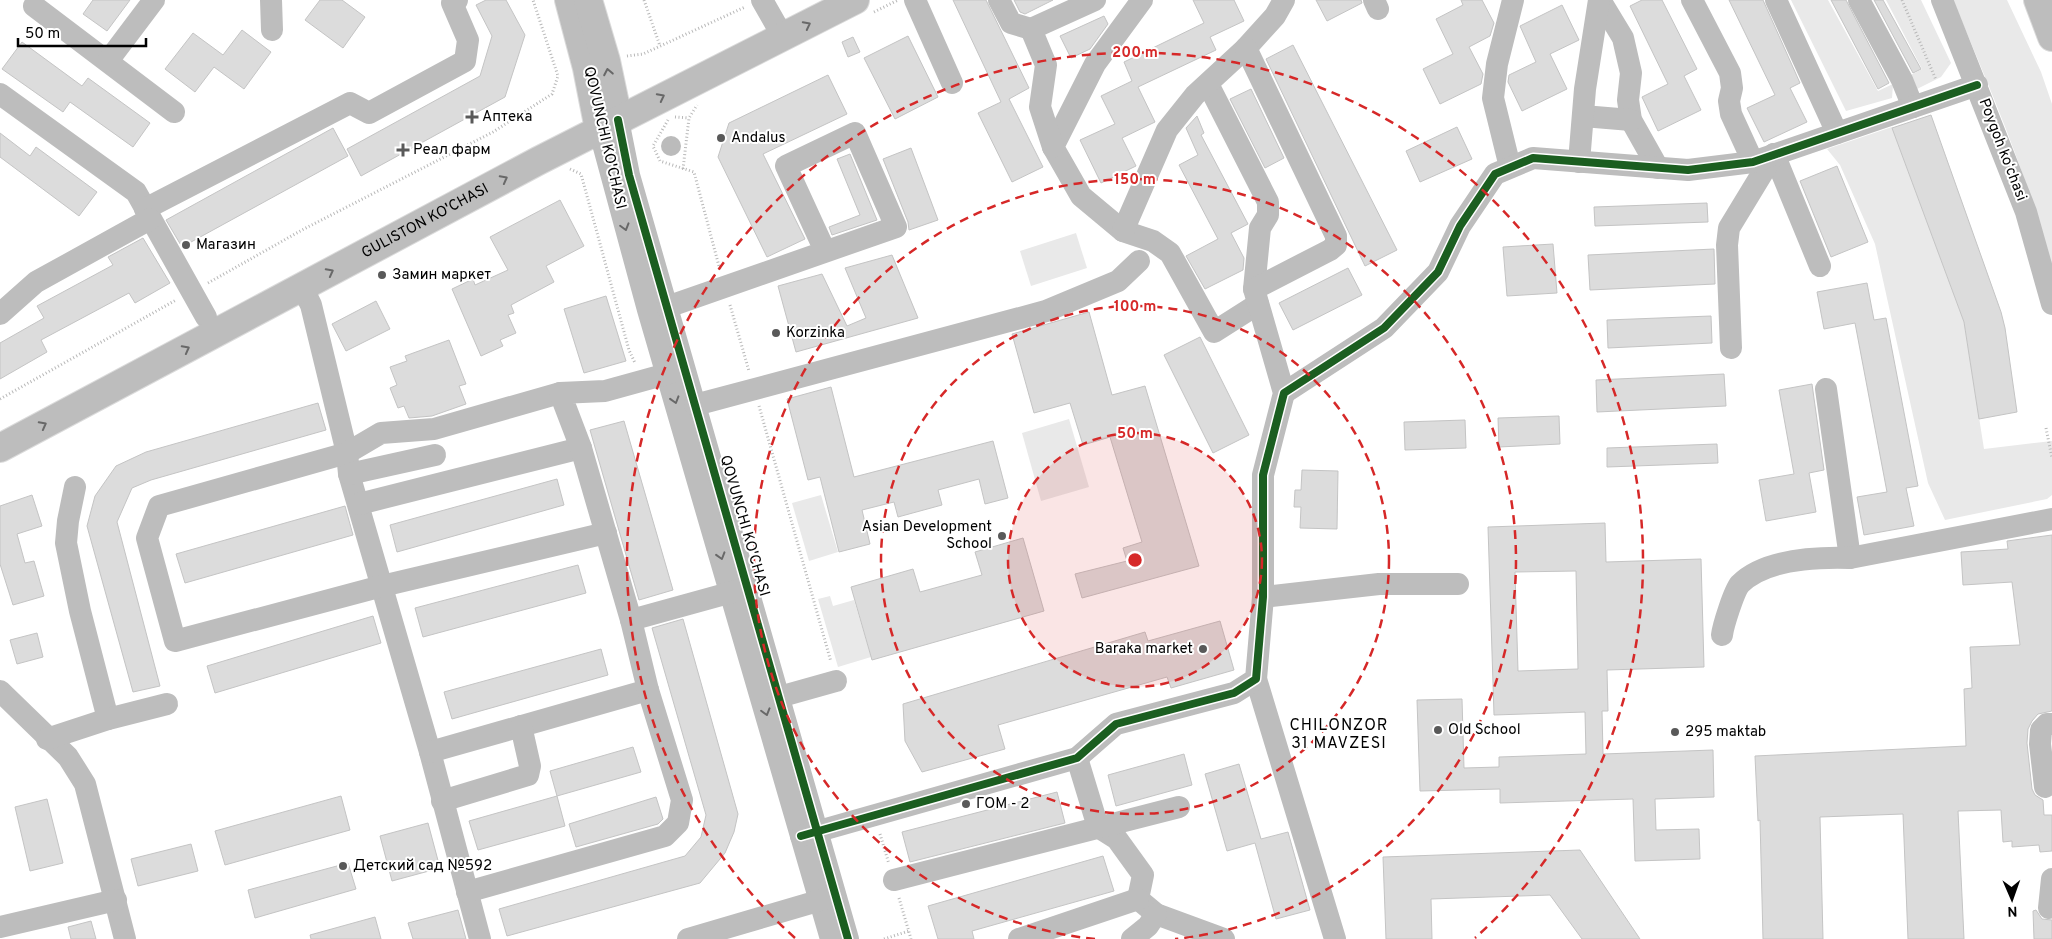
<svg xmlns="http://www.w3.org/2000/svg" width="2052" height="939" font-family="Overpass,sans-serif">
<rect width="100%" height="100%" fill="#fff"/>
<g fill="#e9e9e9">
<path d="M1791,0H1828L1878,91L1893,84L1892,98L1846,111Z"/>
<path d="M1886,0H1921L1951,63L1941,77L1917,89L1909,76L1922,69Z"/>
<path d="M1953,0H2007L2041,72L2052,104V269C2028,175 1990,89 1953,0Z"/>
<path d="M1892,127L1964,322L1984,449L2052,441V495L2047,499L1945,520L1928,483L1875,244L1840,165L1827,149Z"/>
<path d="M1076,233L1087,268L1031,286L1020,251Z"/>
<path d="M1069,419L1089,487L1041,501L1022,433Z"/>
<path d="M821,495L838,552L809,561L792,503Z"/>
<path d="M830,596L833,606L854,600L871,657L838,667L818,599Z"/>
</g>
<circle fill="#bbb" cx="671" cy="146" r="10"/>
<g fill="#dcdcdc" stroke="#c4c4c4" fill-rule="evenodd">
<path d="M93,0H130L107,31L83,14Z"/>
<path d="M320,0H342L365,17L343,48L305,20Z"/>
<path d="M486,0H506L525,35L505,97L361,176L347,149L480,76L492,36L476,5Z"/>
<path d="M953,0H986L1029,88L1009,99L1043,167L1012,182L978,113L1001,102Z"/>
<path d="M1014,0H1053L1025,14L1020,12Z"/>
<path d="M1193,0H1234L1244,21L1210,37L1216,50L1138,87L1155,122L1122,138L1136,166L1101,183L1080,140L1115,124L1101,96L1132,81L1124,62L1204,23Z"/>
<path d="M1316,0H1361L1362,3L1327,21Z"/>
<path d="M1461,0H1482L1494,23L1490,36L1469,47L1483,74L1481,84L1440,104L1423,69L1453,54L1436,19L1463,5Z"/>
<path d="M1642,0H1662L1697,69L1684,76L1701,110L1658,131L1642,97L1668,84L1630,6Z"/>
<path d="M1729,0H1763L1800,83L1790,88L1807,122L1764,142L1747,108L1775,95Z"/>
<path d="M1831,0H1846L1889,83L1878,89Z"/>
<path d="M1874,0H1883L1921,69L1913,73Z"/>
<path d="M1562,5L1579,40L1550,54L1567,89L1522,111L1508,82L1509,75L1536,62L1520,26Z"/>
<path d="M1104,16L1108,24L1090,49L1071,58L1060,36Z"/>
<path d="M242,30L271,52L244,89L214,67L195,92L165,69L193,33L223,55Z"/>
<path d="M908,36L938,97L895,119L864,58Z"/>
<path d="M853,37L860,52L848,57L842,42Z"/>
<path d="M22,42L82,86L88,78L150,123L133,147L70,102L63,112L2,69Z"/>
<path d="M1293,45L1397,250L1365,266L1266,59Z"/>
<path d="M828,75L847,114L763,154L805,239L767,257L718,157L729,123Z"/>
<path d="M1251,89L1284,158L1265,168L1230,99Z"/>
<path d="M1931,115L2001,312L2005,328L2017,412L1979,419L1964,322L1892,128Z"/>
<path d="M1197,116L1204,133L1201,135L1248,224L1231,233L1244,258L1243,270L1205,289L1186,256L1218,239L1179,165L1198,155L1186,128Z"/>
<path d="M1457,127L1472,159L1420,182L1406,151Z"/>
<path d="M333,128L348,156L182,247L166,220Z"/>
<path d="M0,133L30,156L36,147L97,192L79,216L0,157Z"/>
<path d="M911,148L938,220L909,230L908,222L883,159Z"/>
<path d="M850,154L877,220L832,235L829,227L860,215L837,159Z"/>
<path d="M1837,166L1868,242L1831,257L1800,181Z"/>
<path d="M560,200L584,246L546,266L554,282L511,305L514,313L508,315L516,333L500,340L503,346L481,356L452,289L473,279L475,285L508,270L490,237Z"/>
<path d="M1707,203L1708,222L1595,226L1594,207Z"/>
<path d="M143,238L170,283L135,303L129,293L41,340L47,352L0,379V343L44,318L37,306L113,265L108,257Z"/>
<path d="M1553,244L1557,293L1507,296L1503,247Z"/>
<path d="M1714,249L1715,284L1590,290L1588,255Z"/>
<path d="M892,255L918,318L796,352L778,286L822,274L847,326L866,318L845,268Z"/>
<path d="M1348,268L1362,295L1293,330L1279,303Z"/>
<path d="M1867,283L1874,320L1886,318L1918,486L1906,488L1914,526L1864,535L1857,497L1887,492L1855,323L1824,329L1817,292Z"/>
<path d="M606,296L626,361L584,373L564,309Z"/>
<path d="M376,301L390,329L346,351L332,324Z"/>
<path d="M1089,312L1112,395L1145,386L1199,566L1082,598L1075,574L1127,561L1123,548L1142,542L1110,437L1083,445L1070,403L1034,413L1012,334Z"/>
<path d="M1711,316L1712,343L1608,348L1607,320Z"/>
<path d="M1200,337L1249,435L1213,453L1164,355Z"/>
<path d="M449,340L466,384L459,386L466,404L432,416L409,418L404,406L398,408L390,388L397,385L390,367L407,361L405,356Z"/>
<path d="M1724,374L1726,406L1597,412L1596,380Z"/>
<path d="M1812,384L1824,470L1809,473L1816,512L1766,521L1759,480L1794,474L1779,390Z"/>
<path d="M831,387L854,477L993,441L1008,498L985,504L979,479L938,490L942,505L898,517L894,502L862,510L870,544L839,552L820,477L808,480L787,399Z"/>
<path d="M318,403L326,430L151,480L132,488L117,522L160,686L133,692L87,526L95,496L116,466L146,452Z"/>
<path d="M1559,416L1560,444L1499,447L1498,418Z"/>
<path d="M1465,420L1466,448L1405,450L1404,422Z"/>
<path d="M624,421L673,590L639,600L590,430Z"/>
<path d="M1717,444L1718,463L1607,467V448Z"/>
<path d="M1302,470L1338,471L1337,529L1300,528L1301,507H1294L1295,490H1301Z"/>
<path d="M557,479L564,505L397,552L390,525Z"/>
<path d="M32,495L42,526L17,534L25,563L34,561L44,596L13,605L0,564V506Z"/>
<path d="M345,506L353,535L185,583L176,554Z"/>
<path d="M1605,523L1606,562L1701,559L1704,667L1607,670L1608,711H1602L1603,754L1713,750L1714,797L1655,799L1656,830L1699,829L1700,859L1635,861L1633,799L1500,803V789L1420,791L1417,700L1462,699L1464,768L1499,767V757L1586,754L1585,712L1494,715L1488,527ZM1576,571L1578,669L1518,671L1515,572Z"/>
<path d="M2052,535V711L2038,714L2032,721L2028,729L2027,743L2032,789L2035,795L2043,800L2044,815H2052V851L2040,852L2039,845L2012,847V841L2003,842L2001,810L1958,811L1964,939H1908L1903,814L1820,817L1823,939H1763L1760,820L1758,821L1755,756L1966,746L1964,689L1972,688L1970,647L2020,645L2012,582L1963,585L1961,552L2008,549L2007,541Z"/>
<path d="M1023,538L1044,611L872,660L851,587L913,569L920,592L982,575L975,552Z"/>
<path d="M578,565L586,593L423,637L415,608Z"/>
<path d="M373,616L381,643L215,693L207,666Z"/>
<path d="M683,619L738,814L734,832L725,853L700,883L507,936L499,909L685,856L701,837L706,815L652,628Z"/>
<path d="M1220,621L1234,670L1171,688L1167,677L998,725L1005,749L922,772L905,741L903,704L1145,632L1148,641Z"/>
<path d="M37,633L43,657L17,664L10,640Z"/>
<path d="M601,649L608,675L452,719L444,692Z"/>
<path d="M633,747L641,772L557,796L550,771Z"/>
<path d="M1184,754L1192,785L1116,806L1108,775Z"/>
<path d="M1239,764L1261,839L1288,832L1310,910L1276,919L1255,843L1227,851L1205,774Z"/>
<path d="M1057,792L1065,823L910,862L902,832Z"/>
<path d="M341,796L350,830L225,865L215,831Z"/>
<path d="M557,796L565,826L478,850L469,821Z"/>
<path d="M656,797L663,819L658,824L576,847L569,824Z"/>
<path d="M47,799L63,863L30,871L15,807Z"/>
<path d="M428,823L440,868L392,881L380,836Z"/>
<path d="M191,844L198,871L138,886L131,859Z"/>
<path d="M1580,850L1640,939H1582L1550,895L1431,899L1432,939H1386L1383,857Z"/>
<path d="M1103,856L1114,891L972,931L974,939H938L928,906Z"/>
<path d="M348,863L356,889L255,918L248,890Z"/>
<path d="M458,910L466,939H413L408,923Z"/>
<path d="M2036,910L2042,919L2052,920V939H2034L2033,911Z"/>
<path d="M375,917L381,939H311L310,935Z"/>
<path d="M91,921L96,939H71L68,927Z"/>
</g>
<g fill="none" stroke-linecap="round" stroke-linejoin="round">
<g stroke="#dbdbdb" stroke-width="30">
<g id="major">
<path d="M569,0L587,68L599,129"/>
<path d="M588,0L606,61L618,118"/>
<path id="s1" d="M0,448L538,161L855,0"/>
</g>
</g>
<g stroke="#dbdbdb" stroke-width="30">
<path id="highway" d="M2038,0L2052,37"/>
</g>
<g stroke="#b8b8b8" stroke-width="3" stroke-dasharray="1 2.5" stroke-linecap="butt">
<path d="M644,0L660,46"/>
<path d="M1902,0L1936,80"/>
<path d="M874,12L898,0"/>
<path d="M627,56L643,54L745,7"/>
<path d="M675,117L689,118"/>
<path d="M668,120L653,146L660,161L694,172L720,270"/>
<path d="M570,169L581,174L629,350L635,363"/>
<path d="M683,169L689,118L697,105"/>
<path d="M208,283L302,230L493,132L552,94L558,76L533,0"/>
<path d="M730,305L749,371"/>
<path d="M0,399L176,300"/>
<path d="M759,406L831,662"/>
<path d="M2046,428L2052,458"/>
<path d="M880,834L889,864"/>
<path d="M899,898L911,939"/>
<path d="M884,939L909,931"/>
</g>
<g stroke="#bdbdbd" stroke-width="22">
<path d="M271,0L272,30"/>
<path d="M762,0L783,37"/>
<path d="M915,0L952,83"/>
<path d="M999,0L1011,23L1031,29"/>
<path d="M1142,0L1095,64L1053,147L1081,196L1123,231L1153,241L1170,253L1214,332L1258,304"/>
<path d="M1374,0L1378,9"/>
<path d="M1600,0L1623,38L1631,73L1628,100L1631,120L1658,168"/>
<path d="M1692,0L1730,73L1732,88L1729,101L1731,114L1753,162"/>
<path d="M1776,0L1837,133"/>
<path d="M1859,0L1902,80L1913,107"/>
<path d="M1942,0L2026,212L2052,304"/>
<path d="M34,6L174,112"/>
<path d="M108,61L154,0"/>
<path d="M1208,84L1268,202V215L1260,228L1254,289"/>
<path d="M0,94L136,192L206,317"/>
<path d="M1583,116L1631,120"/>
<path d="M618,120L629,175L848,939"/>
<path d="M599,129L648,310L831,939"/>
<path d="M1053,147L1040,107L1046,65L1031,29L1095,0"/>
<path d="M1774,154L1820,266"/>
<path d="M1579,162L1585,89L1599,0"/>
<path d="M1510,167L1493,98L1497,64L1513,0"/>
<path d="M145,209L350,103L369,113L465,61L468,40L452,3L457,0"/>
<path d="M1123,231L1167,130L1195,95L1246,48L1275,16L1284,0"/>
<path d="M302,287L311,305L347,453L349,474L430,752L480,939"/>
<path d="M667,307L896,227L855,133L786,166L825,251"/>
<path d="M0,314L36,282L150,219"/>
<path d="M1731,348L1727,245L1729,228L1774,154"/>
<path d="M1826,389L1850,558"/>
<path d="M560,393L434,429L381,433L347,453L159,506L147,538L175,641L382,586L606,533"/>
<path d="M1284,393L1384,328L1438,272L1460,226L1495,174L1533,158L1688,170L1753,162L1977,85"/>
<path d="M695,405L1046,311L1118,281L1139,261"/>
<path d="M349,474L435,455"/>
<path d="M75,487L68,521L66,543L80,611L108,719"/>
<path d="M359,504L581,448"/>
<path d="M1263,597L1379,584H1458"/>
<path d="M631,620L581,448L560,393L605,391L681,370"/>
<path d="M1722,635C1723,626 1734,591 1740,584C1765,559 1816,557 1850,558L2052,519"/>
<path d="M1256,679L1335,939"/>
<path d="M0,691L68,757L85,784L125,939"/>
<path d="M779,697L836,681"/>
<path d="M47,739L108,719L167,704"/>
<path d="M430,752L648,690"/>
<path d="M1077,758L1098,827L1117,839L1143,875L1138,899L1156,914L1224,939"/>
<path d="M2045,787L2040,744L2041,730L2047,724H2052"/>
<path d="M442,801L528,775L530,766L521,726"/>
<path d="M801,836L1077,758L1116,724L1234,693L1256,679L1263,597V475L1284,393L1254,289L1330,250L1336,245V236L1246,48"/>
<path d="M894,880L1179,807"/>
<path d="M467,892L665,836L678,823L682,800L648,690L631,620L747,588"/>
<path d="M2049,908L2052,879"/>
<path d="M0,927L116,900"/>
<path d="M688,939L835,896"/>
<path d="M1019,939L1138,899"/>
<path d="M1132,939L1148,926L1156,914"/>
</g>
<use href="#major" stroke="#bdbdbd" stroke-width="28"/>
<use href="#highway" stroke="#bdbdbd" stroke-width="28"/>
<g stroke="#fff" stroke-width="11">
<g id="cycleway">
<path d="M618,120L629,175L848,939"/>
<path d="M801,836L1077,758L1116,724L1234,693L1256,679L1263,597V475L1284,393L1384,328L1438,272L1460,226L1495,174L1533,158L1688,170L1753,162L1977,85"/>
</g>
</g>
<use href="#cycleway" stroke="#1b5e20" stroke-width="8"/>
</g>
<defs><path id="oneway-chevron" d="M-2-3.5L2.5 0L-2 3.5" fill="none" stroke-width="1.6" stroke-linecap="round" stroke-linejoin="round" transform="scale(1.25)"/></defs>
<g stroke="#686868">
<use href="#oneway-chevron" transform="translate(807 25) rotate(-27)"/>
<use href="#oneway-chevron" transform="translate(608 72) rotate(-101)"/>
<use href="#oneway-chevron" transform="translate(661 97) rotate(-27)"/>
<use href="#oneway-chevron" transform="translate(504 179) rotate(-28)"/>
<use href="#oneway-chevron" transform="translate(625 227) rotate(74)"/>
<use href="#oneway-chevron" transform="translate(330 272) rotate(-28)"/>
<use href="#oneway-chevron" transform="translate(186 349) rotate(-28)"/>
<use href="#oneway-chevron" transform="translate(675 400) rotate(73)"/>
<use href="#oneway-chevron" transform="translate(43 425) rotate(-28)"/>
<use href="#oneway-chevron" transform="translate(721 556) rotate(73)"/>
<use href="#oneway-chevron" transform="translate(766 712) rotate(74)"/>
</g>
<circle cx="1135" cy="560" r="127" fill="#d62828" fill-opacity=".12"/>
<g fill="none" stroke="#d62828" stroke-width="2.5" stroke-dasharray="9 6">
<circle cx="1135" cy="560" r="127"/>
<circle cx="1135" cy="560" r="254"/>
<path d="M1095 939A381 381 0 1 1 1175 939"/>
<path d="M795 938A508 508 0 1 1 1475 938"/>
</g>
<g fill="#595959" stroke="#fff" stroke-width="2">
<path d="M469.5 109.5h5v5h5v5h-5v5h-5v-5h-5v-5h5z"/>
<circle cx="721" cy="138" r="5"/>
<path d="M400.5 142.5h5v5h5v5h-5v5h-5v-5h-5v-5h5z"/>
<circle cx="186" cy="245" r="5"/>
<circle cx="382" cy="275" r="5"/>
<circle cx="776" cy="333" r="5"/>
<circle cx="1002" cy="536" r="5"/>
<circle cx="1203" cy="649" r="5"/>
<circle cx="1438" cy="730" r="5"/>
<circle cx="1675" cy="732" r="5"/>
<circle cx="966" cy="804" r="5"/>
<circle cx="343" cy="866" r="5"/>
</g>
<g text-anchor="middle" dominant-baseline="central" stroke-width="4" stroke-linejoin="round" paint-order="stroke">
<g font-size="15" fill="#000" stroke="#fff" text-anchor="start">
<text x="482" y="117">Аптека</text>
<text x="731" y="138">Andalus</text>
<text x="413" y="150">Реал фарм</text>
<text x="196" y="245">Магазин</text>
<text x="392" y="275">Замин маркет</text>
<text x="786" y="333">Korzinka</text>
<text x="992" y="527" text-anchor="end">Asian Development<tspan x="992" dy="17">School</tspan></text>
<text x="1193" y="649" text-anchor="end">Baraka market</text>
<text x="1448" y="730">Old School</text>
<text x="1685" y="732">295 maktab</text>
<text x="976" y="804">ГОМ - 2</text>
<text x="353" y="866">Детcкий сад №592</text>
</g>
<g font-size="15" fill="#000" stroke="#fff">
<text transform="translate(604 138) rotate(77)">QOVUNCHI KO'CHASI</text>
<text transform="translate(2002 150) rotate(69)">Poygoh koʻchasi</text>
<text stroke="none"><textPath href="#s1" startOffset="482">GULISTON KO'CHASI</textPath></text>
<text transform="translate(744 526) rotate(74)">QOVUNCHI KO'CHASI</text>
</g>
<g font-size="16" letter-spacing="1" fill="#000" stroke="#fff">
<text x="1339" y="726">CHILONZOR<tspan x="1339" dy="18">31 MAVZESI</tspan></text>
</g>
</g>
<circle cx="1135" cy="560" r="8" fill="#d62828" stroke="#fff" stroke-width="2.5"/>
<g font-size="15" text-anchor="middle" font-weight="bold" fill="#d62828" stroke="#fff" stroke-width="4" stroke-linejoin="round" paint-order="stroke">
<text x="1135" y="57">200 m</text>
<text x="1135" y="184">150 m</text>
<text x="1135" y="311">100 m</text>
<text x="1135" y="438">50 m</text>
</g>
<g transform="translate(2012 899) rotate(178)" stroke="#ffffff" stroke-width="4" paint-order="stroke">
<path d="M0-4L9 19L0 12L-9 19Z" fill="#000000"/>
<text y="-8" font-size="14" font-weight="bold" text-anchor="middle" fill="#000000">N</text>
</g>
<path d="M18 38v8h128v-8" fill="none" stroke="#000000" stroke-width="2.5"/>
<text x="25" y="38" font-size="15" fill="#000000" stroke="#ffffff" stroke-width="4" paint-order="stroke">50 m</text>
</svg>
